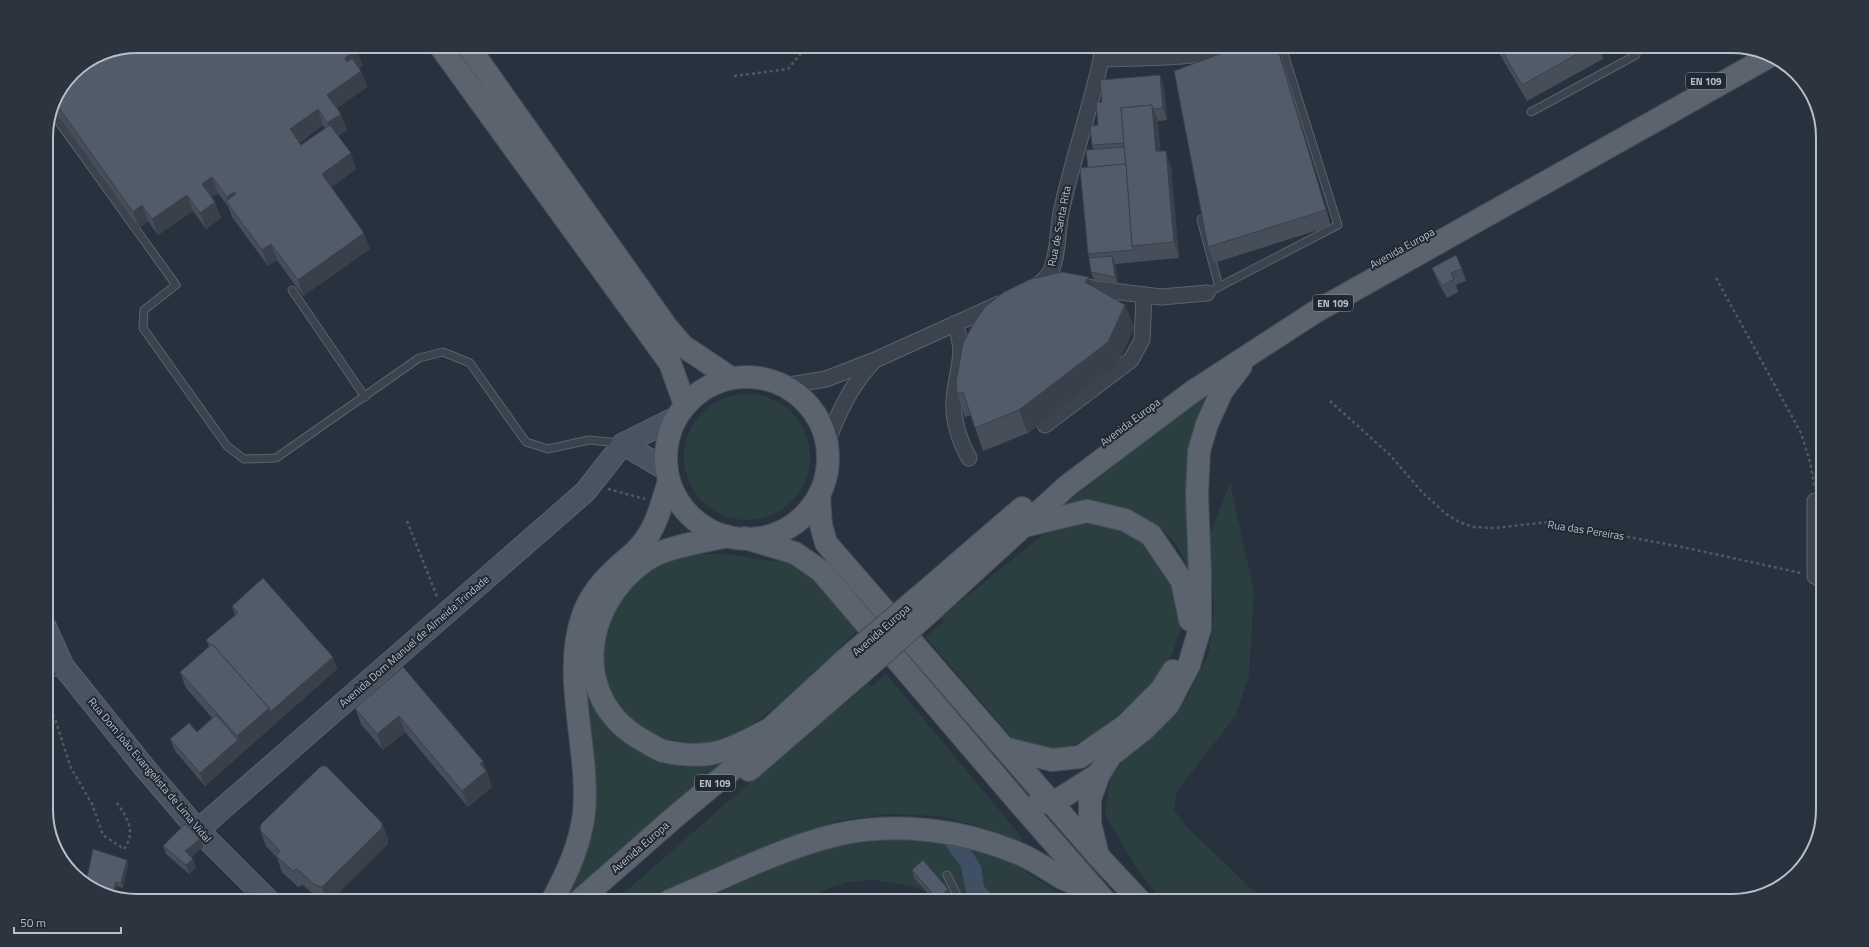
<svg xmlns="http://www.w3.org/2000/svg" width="1869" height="947" font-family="'Titillium Web',sans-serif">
<rect width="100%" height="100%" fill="#28323e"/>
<g fill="#2b3f40">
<path d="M1212,392L1194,583C1187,568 1182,550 1170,537C1154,518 1117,505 1093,503C1084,502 1074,504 1065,504L1161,429Z"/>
<circle cx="747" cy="457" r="63"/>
<path d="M1230,483L1254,591L1249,675L1236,715L1177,791L1174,810L1188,828L1264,901H1163L1139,872L1105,815L1110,779L1124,759L1169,717L1187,697L1209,652L1214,610L1209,538Z"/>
<path d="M1085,523L1116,530L1139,540L1159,560L1174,583L1181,605L1180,631L1169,663L1150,688L1095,734L1066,749L1037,748L1012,738L926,637L944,621L941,617L1043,535Z"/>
<path d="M693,554H724L788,563L809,576L859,630L837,649L840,653L796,691L744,731L702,744L663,739L629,723L612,699L603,674L602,643L615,608L629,588L655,567Z"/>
<path d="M886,674L1005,817L1023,840L1021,843L984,828L940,816L887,814L836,821L771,847L656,901H615L788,749L853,697L868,683L871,687Z"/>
<path d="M582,675L615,731L726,761L569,897L587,843Z"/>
<path d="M916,835L1013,858C1026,878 1053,885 1070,901H937L932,894L912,886L873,880L848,882L829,888L804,901H701L758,874L826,846L848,841Z"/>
</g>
<path fill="#3f5065" d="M941,839L967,844L981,866L984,886L997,901H972L966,892L961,867Z"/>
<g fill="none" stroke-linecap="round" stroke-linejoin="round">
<g stroke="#59626c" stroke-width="9">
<g id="lane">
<path d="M51,111L176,285L144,310L143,328L227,446L244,459L276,458L419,358L443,352L470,363L526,442L548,449L589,440L620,443"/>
<path d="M1531,112L1636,55L1631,46"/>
<path d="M1201,219L1219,287"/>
<path d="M292,290L365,397"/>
<path d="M1207,293L1338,225L1282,47L1271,51"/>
<path d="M947,875L960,901"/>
</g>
</g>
<g stroke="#59626c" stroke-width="17">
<g id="street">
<path d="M1101,59C1144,57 1193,60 1234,46"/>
<path d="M1081,285L1096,289L1161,297L1207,293"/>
<path d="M1033,288C1040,284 1047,278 1051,271C1059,253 1057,228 1062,208C1074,154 1093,101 1104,46"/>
<path d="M954,324C968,351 956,372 954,399C952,419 960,442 969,458"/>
<path d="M784,386L826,379L875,360L999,304"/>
<path d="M1045,425L1131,360L1142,340L1144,296"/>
<path d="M827,442C839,412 850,387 872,363"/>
<path d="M1815,501V576L1823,581"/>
<path d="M46,670L63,666"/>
</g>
</g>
<g stroke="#59626c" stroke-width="23">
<g id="secondary">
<path d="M623,444L667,470"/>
<path d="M46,628L63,666L144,767L198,830L269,901"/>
<path d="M198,830L585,492L623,444L677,417"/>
</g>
</g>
<g stroke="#454d57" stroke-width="24">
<g id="primary">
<path d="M440,46L670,363L685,405"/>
<path d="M468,46L666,326L683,346L731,378"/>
<circle cx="747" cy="458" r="81"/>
<path d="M819,495L821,525L826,543L1098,856L1140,901"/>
<path d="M1024,526L1087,511L1125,520L1151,535L1182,581L1190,620"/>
<path d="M727,536C703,542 667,546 646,560C581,605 569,700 644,741C650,744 657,749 663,751C677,754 694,756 708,754C730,751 750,739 770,729"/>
<path d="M745,538L795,553L821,571L1020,804L1105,901"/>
<path d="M921,595L1022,508"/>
<path d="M933,609L1067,486L1192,392L1315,312L1772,55"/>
<path d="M1007,749L1052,760L1080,757L1126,725L1161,690L1173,671"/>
<path d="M749,770L860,674"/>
<path d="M1039,802L1053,803L1099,774"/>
<path d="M1098,856L1090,823V799L1099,774L1111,755L1143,730L1168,705L1189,665L1200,628V574L1197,495L1199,451L1207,424L1222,391L1241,366"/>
<path d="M552,901C567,873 580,846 584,813C590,751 562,678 582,618C589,595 605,578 622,563C629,557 637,551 642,544C657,526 662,502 669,481"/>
<path d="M579,901L677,815L741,762L770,729L846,659"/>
<path d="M669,901C724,878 778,849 836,835C897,821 964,830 1020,854C1034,860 1047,869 1060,877C1070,882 1081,886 1091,890"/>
</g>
</g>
<g stroke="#4a5c5e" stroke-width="2.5" stroke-dasharray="3 3" stroke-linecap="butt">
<path d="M734,76L788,69L807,46"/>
<path d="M1716,278L1801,433L1810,462L1815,489"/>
<path d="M1330,401L1390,455L1422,492L1446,514L1459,522L1474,527L1495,528L1548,522L1682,547L1801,573"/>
<path d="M608,489L645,499"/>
<path d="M407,521L438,599"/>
<path d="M46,705L55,719L71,768L92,804L103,835L124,849C136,832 128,819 117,803"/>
</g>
<use href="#lane" stroke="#3b444e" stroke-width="7"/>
<use href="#street" stroke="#3b444e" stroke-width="15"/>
<use href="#secondary" stroke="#4a5361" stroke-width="21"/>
<use href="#primary" stroke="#5a636e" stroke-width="22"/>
<g stroke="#454d57" stroke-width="24" stroke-linecap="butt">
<g id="primary-bridge">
<path d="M846,659L921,595"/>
<path d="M860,674L933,609"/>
</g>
</g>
<use href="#primary-bridge" stroke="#5a636e" stroke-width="22"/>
</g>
<g fill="#464e5a" fill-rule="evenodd">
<path d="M1241,46H1278L1331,226L1214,263L1208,247Z"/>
<path d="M1495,46H1605L1600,49L1603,59L1527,101Z"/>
<path d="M363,66L359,68L361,71L367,87L337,108L347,130L338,136L356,169L331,187L370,249L303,296L277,260L268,266L232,217L229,208L218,193L212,197L215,202L221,218L206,229L193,211L158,235L148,221L139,228L52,107L53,102L73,73ZM323,125L325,128L301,145L299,143Z"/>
<path d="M1164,87L1167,120L1158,121L1160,151L1171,167L1179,258L1115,264L1118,285L1094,280L1091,272L1089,258L1088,254V168L1093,149L1092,145L1098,125L1102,102Z"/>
<path d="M1432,268L1462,269L1466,281L1456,285L1458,292L1447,298L1437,280Z"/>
<path d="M1092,286L1125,305L1134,328L1117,365L1028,433L983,451L971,415L965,417L957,394Z"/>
<path d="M1823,473V526L1820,519L1818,501L1816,497Z"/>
<path d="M232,606L333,657L337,669L205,786L175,751L170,739L197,732L212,718L186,688L180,672L209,647L206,640L235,615Z"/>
<path d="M403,667L483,761L492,787L468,807L405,732L383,750L361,724L355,708Z"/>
<path d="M382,823L388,839V844L330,901H321L303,885L298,887L282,872L277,858L266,846L260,830Z"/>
<path d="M200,839L203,847L191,857L193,859L196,867L189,874L166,854L163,846Z"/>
<path d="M127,860L128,864L123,888L117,886L97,892Z"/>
<path d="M912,870L948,889L951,897L946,901H935L914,878Z"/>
</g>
<g fill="#39404a">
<path d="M1277,46H1278L1279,50L1331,226L1326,210Z"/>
<path d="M357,50L363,66L350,74L345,58Z"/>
<path d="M361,71L367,87L333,111L327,95Z"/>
<path d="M1160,75L1164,87L1167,120L1163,108Z"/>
<path d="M1152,105L1158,121L1162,167L1156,151Z"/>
<path d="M318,109L323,125L295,145L290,129Z"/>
<path d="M341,114L347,130L333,139L327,123Z"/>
<path d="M1166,151L1171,167L1179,258L1174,242Z"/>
<path d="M351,153L356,169L328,190L322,174Z"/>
<path d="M212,177L218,193L208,200L202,184Z"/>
<path d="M234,192L240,208L230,205L227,197Z"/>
<path d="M187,195L193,211L158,235L152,219Z"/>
<path d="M215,202L221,218L206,229L200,213Z"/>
<path d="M142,205L148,221L139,228L133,212Z"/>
<path d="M364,233L370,249L303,296L298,280Z"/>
<path d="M271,244L277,260L268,266L262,250Z"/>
<path d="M1112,256L1115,264L1118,285L1115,277Z"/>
<path d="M1089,277L1097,300L1085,282Z"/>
<path d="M1125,305L1134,328L1117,365L1028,433L1019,410Z"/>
<path d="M333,657L337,669L275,724L270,712Z"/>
<path d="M269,708L275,724L205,786L200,773L238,740L237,736Z"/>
<path d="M399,716L405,732L383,750L377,734Z"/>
<path d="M483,761L492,787L468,807L462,791L480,764Z"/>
<path d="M382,823L388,839V844L330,901H327L322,887Z"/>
<path d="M200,839L203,847L188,859L185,851Z"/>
<path d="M193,859L196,867L189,874L186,865Z"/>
<path d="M127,860L128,864L123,888L121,883Z"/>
<path d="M116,882L117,886L115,896L112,895Z"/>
<path d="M948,889L951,897L946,901H938L937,899Z"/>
</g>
<g fill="#515b69" stroke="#39404a">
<path d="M137,46H355L357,50L345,58L347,62L352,58L361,71L327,95L341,114L327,123L318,109L290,129L301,145L330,125L351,153L322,174L364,233L298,280L271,244L262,250L226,201L236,194L234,192L227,197L212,177L202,184L215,202L200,213L187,195L152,219L142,205L133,212L54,101L73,73L102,53Z"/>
<path d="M1241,46H1277L1326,210L1208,247L1174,71Z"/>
<path d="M1499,46H1592L1522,85Z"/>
<path d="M1160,75L1163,108L1153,109L1152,105L1121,108L1124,143L1092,145L1090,126L1098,125L1096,102H1102L1100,80Z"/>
<path d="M1152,105L1156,151H1166L1174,242L1132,246L1121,108Z"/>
<path d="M1124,147L1126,164L1088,168L1086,150Z"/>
<path d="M1126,164L1132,246L1134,250L1088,254L1080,168Z"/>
<path d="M1456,255L1462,269L1451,273L1454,279L1442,286L1432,268Z"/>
<path d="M1112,256L1115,277L1091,272L1089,258Z"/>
<path d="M1062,272L1089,277L1085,282L1125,305L1108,342L1019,410L975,428L963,392L957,394L956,382L963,343L975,321L985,307L1004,292L1031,279Z"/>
<path d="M1822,470L1823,473V495L1816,497L1814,473Z"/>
<path d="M1823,499V519H1820L1817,501Z"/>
<path d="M1823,528V562L1815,542L1820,541L1816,529Z"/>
<path d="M263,578L333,657L270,712L269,708L212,644L211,645L206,640L238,613L232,606Z"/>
<path d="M212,644L269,708L237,736L180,672Z"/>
<path d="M403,667L483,761L480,764L486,771L462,791L399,716L377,734L355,708Z"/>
<path d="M216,715L238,740L200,773L170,739L189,723L197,732Z"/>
<path d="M323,766H326L382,823V828L322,887L315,885L297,869L293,871L276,856L280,851L260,830L261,824L320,767Z"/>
<path d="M185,824L200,839L185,851L193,859L186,865L163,846Z"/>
<path d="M93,849L127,860L121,883L116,882L112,895L97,892L86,882Z"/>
<path d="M923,860L948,889L937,899L912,870Z"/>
<path d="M247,891L257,901H238Z"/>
<path d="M867,898L881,901H838L848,899Z"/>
</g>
<g text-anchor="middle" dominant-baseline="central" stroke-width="4" stroke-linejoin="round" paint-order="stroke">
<g fill="#202933" stroke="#8a929c" stroke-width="1">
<rect x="1686" y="73" width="40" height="16" rx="3"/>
<rect x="1313" y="295" width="40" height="16" rx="3"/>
<rect x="695" y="775" width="40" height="16" rx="3"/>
</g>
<g font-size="10" font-weight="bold" fill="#b8bfc9">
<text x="1706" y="81">EN 109</text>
<text x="1333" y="303">EN 109</text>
<text x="715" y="783">EN 109</text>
</g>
<g font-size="11" fill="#b8bfc9" stroke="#202933">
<text transform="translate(1059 226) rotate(-79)">Rua de Santa Rita</text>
<text transform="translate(1402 248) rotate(-29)">Avenida Europa</text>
<text transform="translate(1130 422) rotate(-37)">Avenida Europa</text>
<text transform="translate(1586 530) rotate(9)">Rua das Pereiras</text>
<text transform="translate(881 630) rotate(-41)">Avenida Europa</text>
<text transform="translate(414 641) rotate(-41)">Avenida Dom Manuel de Almeida Trindade</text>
<text transform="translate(150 770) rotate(50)">Rua Dom João Evangelista de Lima Vidal</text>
<text transform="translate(640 847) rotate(-41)">Avenida Europa</text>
</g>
</g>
<path d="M0 0H1869V947H0ZM137 53H1732A84 84 0 0 1 1816 137V810A84 84 0 0 1 1732 894H137A84 84 0 0 1 53 810V137A84 84 0 0 1 137 53Z" fill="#2c353f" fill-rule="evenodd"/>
<path fill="none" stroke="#b8bfc9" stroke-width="2" d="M137 53H1732A84 84 0 0 1 1816 137V810A84 84 0 0 1 1732 894H137A84 84 0 0 1 53 810V137A84 84 0 0 1 137 53Z"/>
<path d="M14 927v6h107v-6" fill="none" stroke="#b8bfc9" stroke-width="2"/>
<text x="20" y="927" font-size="12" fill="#b8bfc9" stroke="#202933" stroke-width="3" paint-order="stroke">50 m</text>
</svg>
